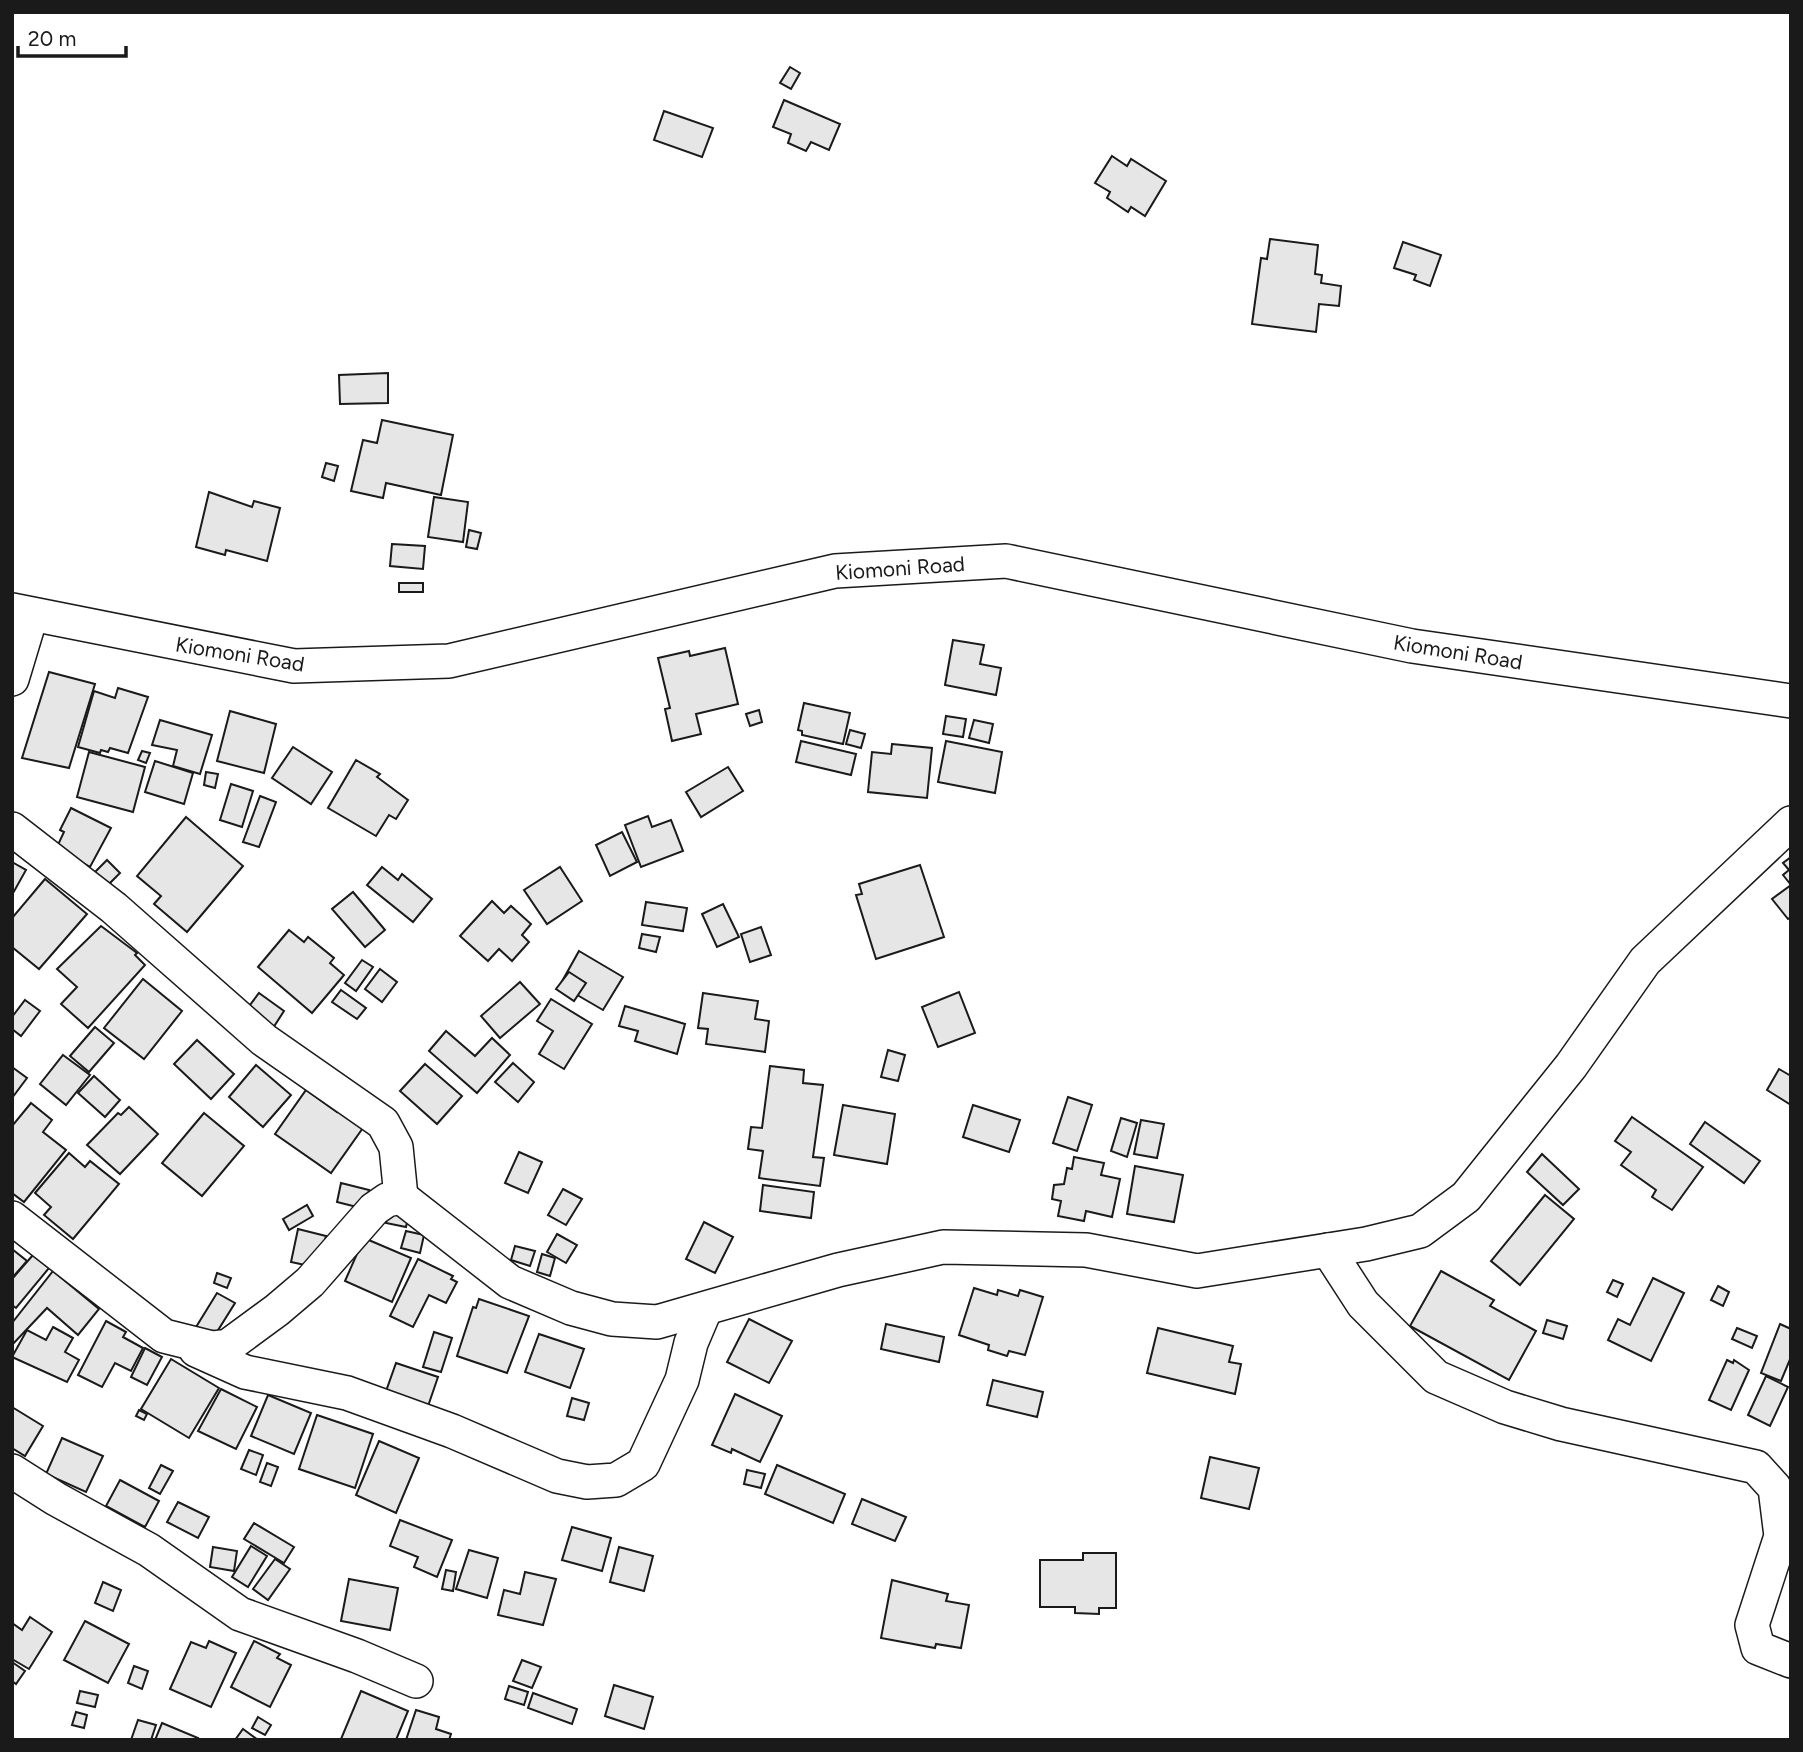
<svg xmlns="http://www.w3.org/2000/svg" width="1803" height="1752" font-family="Figtree,sans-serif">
<rect width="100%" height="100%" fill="#fff"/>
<g fill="#e6e6e6" stroke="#1a1a1a" stroke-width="2">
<path d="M790,67L800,73L791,89L780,83Z"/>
<path d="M784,100L840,124L829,150L811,142L806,151L788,143L791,134L773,127Z"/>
<path d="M664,111L713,128L702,157L654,140Z"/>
<path d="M1112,156L1127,166L1131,159L1166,181L1145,216L1131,207L1128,212L1107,198L1110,192L1095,183Z"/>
<path d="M1270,239L1318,245L1315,274L1322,275L1321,283L1341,286L1339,306L1319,304L1316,332L1252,324L1261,258L1267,259Z"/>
<path d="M1403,242L1441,255L1430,286L1414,280L1416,275L1394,268Z"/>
<path d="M388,373V403L340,404L339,375Z"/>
<path d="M382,420L453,435L441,495L386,483L383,498L351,491L363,440L377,443Z"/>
<path d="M326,463L338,466L334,481L322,477Z"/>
<path d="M209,492L252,507L254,501L280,508L267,561L226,550L225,555L196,547Z"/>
<path d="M434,497L468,502L463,542L428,537Z"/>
<path d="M469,530L481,533L477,549L466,547Z"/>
<path d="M392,544L425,546L423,569L390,566Z"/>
<rect x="399" y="583" width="24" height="9"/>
<path d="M953,640L984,645L980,664L1001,668L996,695L945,685Z"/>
<path d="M725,648L738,704L696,714L701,734L672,741L665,709L670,708L658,658L689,651L690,656Z"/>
<path d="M49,672L95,684L69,768L22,758Z"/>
<path d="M118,688L148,697L128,753L110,748L108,752L101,750L100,753L78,747L94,691L115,698Z"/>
<path d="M804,703L850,713L843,744L802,735V731L798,730Z"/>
<path d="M759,710L762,722L750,726L746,714Z"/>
<path d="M230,711L276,724L264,773L217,761Z"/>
<path d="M946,716L966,719L963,737L943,734Z"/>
<path d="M160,720L212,735L200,774L173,766L177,750L152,745Z"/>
<path d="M974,720L993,724L989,743L969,738Z"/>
<path d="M850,730L865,734L861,748L846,744Z"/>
<path d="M801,741L856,754L851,775L796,762Z"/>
<path d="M946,741L1002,752L995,793L938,782Z"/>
<path d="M892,744L932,748L927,798L868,792L872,752L891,754Z"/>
<path d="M293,747L332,772L311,804L272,778Z"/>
<path d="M142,751L150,753L146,763L138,760Z"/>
<path d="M89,752L145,767L133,812L77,797Z"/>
<path d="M356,760L380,774L377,777L408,800L396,819L389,815L376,836L328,808Z"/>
<path d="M155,761L193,773L184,804L145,792Z"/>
<path d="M728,767L743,791L701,817L686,792Z"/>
<path d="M206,772L218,774L215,788L204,785Z"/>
<path d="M231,784L253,791L242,827L220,820Z"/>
<path d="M260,796L276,802L259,847L243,842Z"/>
<path d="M71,808L111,828L90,867L56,849L64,832L60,830Z"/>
<path d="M648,816L652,827L671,820L683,851L641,867L625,825Z"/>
<path d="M186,817L243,866L187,932L154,904L161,896L137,876Z"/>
<path d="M622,832L637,862L610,876L596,845Z"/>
<path d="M1791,857V917L1788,919L1772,899L1791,885L1783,875L1789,870L1783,863Z"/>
<path d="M107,860L120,873L107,886L94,873Z"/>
<path d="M12,862L26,870L12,895Z"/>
<path d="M920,865L944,937L876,959L856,895L862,894L859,884Z"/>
<path d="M382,867L398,880L402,874L432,899L413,922L367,885Z"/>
<path d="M560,867L582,901L547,924L524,890Z"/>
<path d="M45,879L87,914L39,969L12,947V918Z"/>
<path d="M353,892L385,930L365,947L332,909Z"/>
<path d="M492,901L504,913L511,906L531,924L522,935L529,942L512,961L499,949L488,961L460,936Z"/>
<path d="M646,902L687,908L683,931L642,925Z"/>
<path d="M723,904L739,937L717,947L702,914Z"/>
<path d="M101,926L137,953L135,955L145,965L88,1028L61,1004L77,987L57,969Z"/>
<path d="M761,927L771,955L750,962L741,934Z"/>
<path d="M289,930L304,942L308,937L334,958L330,963L344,975L312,1013L258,967Z"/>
<path d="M642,934L660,937L656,952L639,948Z"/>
<path d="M579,951L623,977L603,1010L560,985Z"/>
<path d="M362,960L373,967L356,991L345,983Z"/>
<path d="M380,969L397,982L382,1002L365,989Z"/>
<path d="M569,972L586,983L574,1001L556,989Z"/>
<path d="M143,979L182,1011L144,1059L104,1028Z"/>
<path d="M520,982L540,1004L500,1038L481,1016Z"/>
<path d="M341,990L366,1008L357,1019L332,1002Z"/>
<path d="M959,992L975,1033L938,1047L922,1007Z"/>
<path d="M259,993L284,1011L273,1028L247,1009Z"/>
<path d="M703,993L758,1001L755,1019L769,1021L765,1052L706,1044L708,1029L698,1028Z"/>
<path d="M551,999L592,1024L564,1069L539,1054L553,1031L537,1021Z"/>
<path d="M25,1000L40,1011L21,1036L12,1029V1017Z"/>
<path d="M625,1006L685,1024L677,1054L635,1041L638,1031L619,1026Z"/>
<path d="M95,1027L114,1043L89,1072L70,1056Z"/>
<path d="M446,1031L475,1056L492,1038L510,1055L477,1093L429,1051Z"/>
<path d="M197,1040L234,1074L211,1099L174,1064Z"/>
<path d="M888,1050L905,1055L898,1081L881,1077Z"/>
<path d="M63,1055L90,1075L66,1105L40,1084Z"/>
<path d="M513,1063L534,1082L518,1102L495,1082Z"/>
<path d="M425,1064L462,1096L437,1124L400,1091Z"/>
<path d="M256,1065L291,1095L263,1127L229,1097Z"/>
<path d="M770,1066L804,1070L803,1083L823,1085L813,1157L824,1158L820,1186L759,1178L763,1151L748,1149L751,1127L762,1128Z"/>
<path d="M12,1067L27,1078L12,1098Z"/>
<path d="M1779,1069L1791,1076V1105L1767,1090Z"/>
<path d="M94,1076L120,1100L105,1117L78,1093Z"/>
<path d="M306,1090L337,1112L340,1107L365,1125L331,1173L275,1134Z"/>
<path d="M1068,1097L1092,1105L1077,1151L1053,1143Z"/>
<path d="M31,1103L52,1120L43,1132L66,1150L24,1202L12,1193V1126Z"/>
<path d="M843,1105L895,1114L887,1164L834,1155Z"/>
<path d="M973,1105L1020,1120L1009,1152L963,1137Z"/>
<path d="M129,1107L158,1134L120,1174L87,1145L118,1113L121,1115Z"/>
<path d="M204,1113L244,1146L202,1196L162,1163Z"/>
<path d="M1632,1117L1703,1167L1672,1210L1652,1197L1656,1190L1621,1165L1631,1152L1615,1141Z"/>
<path d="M1121,1118L1137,1123L1127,1157L1111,1151Z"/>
<path d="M1141,1120L1164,1124L1157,1158L1134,1154Z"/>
<path d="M1705,1122L1760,1161L1744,1183L1690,1144Z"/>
<path d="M519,1152L542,1162L528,1193L505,1183Z"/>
<path d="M69,1153L85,1167L90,1161L119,1184L73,1239L44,1215L51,1207L35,1193Z"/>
<path d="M1542,1154L1579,1189L1563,1205L1527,1172Z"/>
<path d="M1074,1157L1104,1163L1101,1175L1120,1179L1112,1217L1086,1211L1084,1221L1058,1216L1061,1201L1052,1199L1054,1185L1064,1184L1067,1168L1072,1169Z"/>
<path d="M1135,1166L1183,1175L1174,1222L1127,1214Z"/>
<path d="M341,1183L369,1190L365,1209L337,1202Z"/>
<path d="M763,1185L814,1192L811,1218L760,1211Z"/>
<path d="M563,1189L582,1199L566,1225L548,1215Z"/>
<path d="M1545,1195L1574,1219L1520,1285L1491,1261Z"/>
<path d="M307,1205L313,1216L289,1230L283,1219Z"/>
<path d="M388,1210L409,1214L406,1227L386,1223Z"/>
<path d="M704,1222L733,1237L715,1273L686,1259Z"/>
<path d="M298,1229L326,1236L319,1268L291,1262Z"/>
<path d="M406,1231L424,1235L420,1253L401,1248Z"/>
<path d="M557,1234L577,1245L566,1263L547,1252Z"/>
<path d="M364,1238L411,1258L392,1302L345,1281Z"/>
<path d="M515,1246L535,1251L530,1266L511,1260Z"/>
<path d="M12,1249L27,1261L12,1278Z"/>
<path d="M542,1254L555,1258L550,1276L537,1272Z"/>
<path d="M33,1255L49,1268L16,1308L12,1305V1279Z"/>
<path d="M418,1259L453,1276L451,1279L457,1282L446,1303L429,1295L413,1327L390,1316Z"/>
<path d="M53,1271L99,1309L78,1335L47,1308L12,1345V1323Z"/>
<path d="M1441,1271L1494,1300L1490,1306L1536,1331L1509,1380L1410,1326Z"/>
<path d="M217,1273L231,1278L227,1288L214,1283Z"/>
<path d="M1653,1278L1684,1293L1651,1361L1608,1340L1618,1319L1630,1325Z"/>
<path d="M1613,1280L1623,1284L1617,1297L1607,1292Z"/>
<path d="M1718,1286L1729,1292L1723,1306L1711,1300Z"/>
<path d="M974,1288L997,1295L998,1290L1018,1296L1020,1290L1043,1297L1025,1355L1009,1351L1007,1356L988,1350L989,1345L959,1335Z"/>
<path d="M217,1293L235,1303L210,1343L193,1332Z"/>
<path d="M479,1299L529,1316L507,1373L457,1356L473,1307L476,1308Z"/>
<path d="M749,1319L792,1341L769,1383L727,1362Z"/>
<path d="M1547,1320L1567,1326L1563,1339L1543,1333Z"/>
<path d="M106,1321L126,1332L123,1337L143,1348L131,1371L115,1363L102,1387L78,1375Z"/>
<path d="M886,1324L944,1337L939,1362L881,1349Z"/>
<path d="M1780,1324L1791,1329V1357L1781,1381L1761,1373Z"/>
<path d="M53,1327L73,1338L65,1352L79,1360L67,1382L12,1357L27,1330L46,1340Z"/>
<path d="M1158,1328L1233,1346L1229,1362L1241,1364L1235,1394L1147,1373Z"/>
<path d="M1737,1328L1757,1336L1752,1348L1732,1339Z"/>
<path d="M434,1332L452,1338L441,1372L423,1367Z"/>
<path d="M539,1334L584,1349L570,1388L525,1372Z"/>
<path d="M145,1348L162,1357L147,1385L131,1377Z"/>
<path d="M171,1359L219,1388L189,1438L141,1409Z"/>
<path d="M1727,1360L1733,1363L1734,1360L1749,1370L1731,1410L1709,1400Z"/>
<path d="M396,1363L438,1377L426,1412L384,1397Z"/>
<path d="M1766,1376L1788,1387L1770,1426L1748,1415Z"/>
<path d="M993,1380L1043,1392L1037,1417L987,1405Z"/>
<path d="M221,1389L257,1407L236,1449L198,1431Z"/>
<path d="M735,1394L782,1416L760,1462L732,1449L731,1453L712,1445Z"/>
<path d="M268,1395L311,1413L294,1454L251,1436Z"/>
<path d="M572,1398L589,1403L584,1420L567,1416Z"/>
<path d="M12,1407L43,1426L25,1456L12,1448Z"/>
<path d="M139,1410L147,1414L144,1420L136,1416Z"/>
<path d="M317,1415L373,1434L355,1488L299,1469Z"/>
<path d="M62,1438L103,1456L86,1492L46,1474Z"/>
<path d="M379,1441L419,1458L396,1513L356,1495Z"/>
<path d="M249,1450L263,1455L256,1475L241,1469Z"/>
<path d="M1210,1457L1259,1468L1249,1509L1201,1498Z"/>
<path d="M267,1463L278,1467L271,1486L260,1482Z"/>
<path d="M161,1465L173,1471L160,1494L149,1488Z"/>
<path d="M777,1465L845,1494L833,1523L765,1494Z"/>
<path d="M747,1470L765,1474L761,1488L744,1484Z"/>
<path d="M120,1480L159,1501L145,1527L106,1506Z"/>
<path d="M862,1499L906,1517L895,1541L852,1524Z"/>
<path d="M178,1502L209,1517L198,1538L167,1522Z"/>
<path d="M400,1520L452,1540L437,1577L414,1567L418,1557L390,1546Z"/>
<path d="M254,1523L294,1547L284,1563L244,1539Z"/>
<path d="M572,1527L611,1538L602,1571L562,1560Z"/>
<path d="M251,1546L267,1556L248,1587L232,1577Z"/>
<path d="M213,1547L237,1551L234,1571L210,1567Z"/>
<path d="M619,1547L653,1556L644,1591L610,1582Z"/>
<path d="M469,1550L498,1558L487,1598L456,1589Z"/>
<path d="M1083,1553H1116V1608H1099V1614L1075,1613V1607H1040V1560H1083Z"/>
<path d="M275,1559L290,1569L268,1600L253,1589Z"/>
<path d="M446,1570L456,1572L453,1591L442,1589Z"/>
<path d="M525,1572L556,1579L543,1625L498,1615L504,1590L520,1594Z"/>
<path d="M349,1579L398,1588L390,1630L341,1621Z"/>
<path d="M892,1580L948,1594L946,1601L969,1605L961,1648L936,1644L935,1648L881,1638Z"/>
<path d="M103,1582L121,1590L113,1611L95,1603Z"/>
<path d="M30,1617L52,1632L29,1669L12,1659V1623L22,1630Z"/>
<path d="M85,1621L129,1644L108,1683L64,1660Z"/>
<path d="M209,1641L236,1653L211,1707L170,1689L191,1642L206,1648Z"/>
<path d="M254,1641L280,1654L277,1658L291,1665L270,1707L231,1687Z"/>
<path d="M522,1660L541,1667L532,1688L513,1681Z"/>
<path d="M12,1662L25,1671L16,1684L12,1681Z"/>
<path d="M134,1666L148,1671L142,1689L128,1683Z"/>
<path d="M614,1685L653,1697L644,1729L605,1716Z"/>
<path d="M509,1686L528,1692L524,1705L505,1699Z"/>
<path d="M80,1691L98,1695L95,1707L77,1703Z"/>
<path d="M361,1691L408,1711L396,1740L341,1739Z"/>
<path d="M533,1693L577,1709L572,1724L528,1708Z"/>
<path d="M416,1710L439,1717L436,1729L451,1734L449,1740H406Z"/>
<path d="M76,1712L87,1715L84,1728L72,1725Z"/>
<path d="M258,1717L271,1725L265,1735L252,1728Z"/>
<path d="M138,1720L156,1725L151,1740H131Z"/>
<path d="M162,1723L198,1738L197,1740H155Z"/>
<path d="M243,1729L258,1740H235Z"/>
</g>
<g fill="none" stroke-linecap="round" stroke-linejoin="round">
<g stroke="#1a1a1a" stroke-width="36">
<g id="minor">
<path d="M12,610L294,666L449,661L835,571L1006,561L1412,646L1791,701"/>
<path d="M12,679L31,616"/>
<path d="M12,829L114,908L264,1040L383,1123L396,1147L401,1197"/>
<path d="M12,1218L164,1336L212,1348L228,1346L277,1310L310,1282L374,1209L387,1200L401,1197L510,1282L571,1308L612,1319L657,1322L838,1270L943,1247L1086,1250L1197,1271L1366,1244L1420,1231L1466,1197L1571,1066L1645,961L1791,823"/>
<path d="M1328,1250L1363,1304L1436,1377L1505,1407L1561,1424L1756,1467L1775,1488L1781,1536L1752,1625L1758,1648L1791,1661"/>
<path d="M196,1350L245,1372L347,1393L452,1431L557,1476L587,1482L616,1480L643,1464L682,1380L691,1343L705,1310"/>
<path d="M12,1471L56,1499L149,1550L240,1614L357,1656L416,1681"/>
</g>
</g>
<use href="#minor" stroke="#fff" stroke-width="33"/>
</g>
<g text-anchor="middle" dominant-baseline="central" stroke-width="5" stroke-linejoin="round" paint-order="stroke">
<g font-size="21" fill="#1a1a1a" stroke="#fff">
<text transform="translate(900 568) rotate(-4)">Kiomoni Road</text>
<text transform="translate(1458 652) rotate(9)">Kiomoni Road</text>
<text transform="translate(240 654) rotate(9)">Kiomoni Road</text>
</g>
</g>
<rect width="1803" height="1752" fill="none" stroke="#1a1a1a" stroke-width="28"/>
<path d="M18 46v10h108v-10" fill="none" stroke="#1a1a1a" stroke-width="3.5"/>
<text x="28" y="46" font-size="21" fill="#1a1a1a" stroke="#ffffff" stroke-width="5" paint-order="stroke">20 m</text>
</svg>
